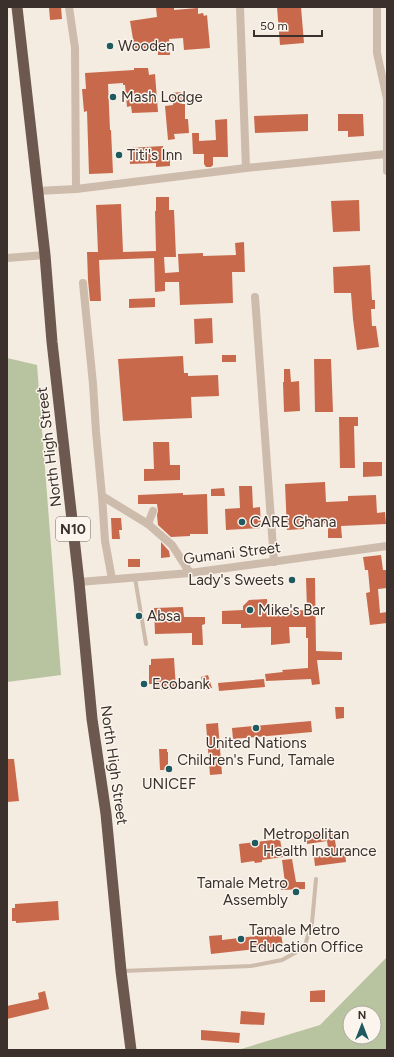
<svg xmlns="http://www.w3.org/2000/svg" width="394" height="1057" font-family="Figtree,sans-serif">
<rect width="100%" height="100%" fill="#f4ebe1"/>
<g fill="#b8c4a0" fill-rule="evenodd">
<path d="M7,358L37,365L61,675L7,682Z"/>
<path d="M386,958H387V1050H238L320,1025ZM350,1013H374V1037H350Z"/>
</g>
<g fill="#c8694b">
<path d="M49,7H61L62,19L50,20Z"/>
<path d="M156,7H174V10L198,8V14L203,13L204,16L207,15L210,48L184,50L183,38L169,39L170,55H158V47L135,51L130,21L157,17Z"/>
<path d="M277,7H301L304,43L280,45Z"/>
<path d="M134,68H148L149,75L155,74L158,112L132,113L131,106L127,107L125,85H123V83L108,84L110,130H111L113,173L89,174L87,111L84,112L82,89H86L85,73L134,70Z"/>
<path d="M181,92L182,104H185V119H188L189,133L174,134L175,139L168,140L165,106L173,105L172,93Z"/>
<path d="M308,114V131L255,133L254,116Z"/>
<path d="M338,114H363L364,136L348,137V131H338Z"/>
<path d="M227,119L228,157H213V165L211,167H206L204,164V154H193L192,133H199V141L216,140L215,120Z"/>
<path d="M163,146L164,157L170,156V166L156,167V163L130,164L129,148Z"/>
<path d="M156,197H169V210H174L176,257H164L165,273L179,272L178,254L203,253V256L236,255L235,243L244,242L245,272H232L233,303L180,305L179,282H165V291L155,292L154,258L99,260L101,301H90L88,280L87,252H98L96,205L121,204L123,252L156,251L155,211H156Z"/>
<path d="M359,200L360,231L333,232L331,201Z"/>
<path d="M370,265L372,300H375V309H371L372,326H376L379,347L357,350L353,319L351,293H334L333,267Z"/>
<path d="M155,298V307L129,308V299Z"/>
<path d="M212,318L213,343L195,344L194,319Z"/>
<rect x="222" y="355" width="14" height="7"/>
<path d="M183,356L184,373H188V376L218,375L219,396L191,397L192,418L123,421L118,359Z"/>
<path d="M314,359H331L333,412H315Z"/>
<path d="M284,369H290L291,382L299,381L300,411L284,412L283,382H284Z"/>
<path d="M339,417H358V426H354L355,468H340Z"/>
<path d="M153,442H169L170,465H180V480L144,481V469H154Z"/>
<path d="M363,462H382V476L363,477Z"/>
<path d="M325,482L326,502L348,501V496L376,495L377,513L385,512L386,524L341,526L342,538H328V523L304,524V529L287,530L285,484Z"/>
<path d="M239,486H252L253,508L260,507L261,528L226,530L225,509L240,508Z"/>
<path d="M224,488L225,496H211V489Z"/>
<path d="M183,493V495L207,494L208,534H190V536L171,537L158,525L157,515L158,511L157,504H138V495Z"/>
<path d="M111,518H121L122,530H119L120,539H112Z"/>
<path d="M161,542L169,551L170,557L161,558Z"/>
<path d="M381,555L383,570H387V588L378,589L380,613L387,612V623L370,625L366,593L370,592L368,570H365L363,557Z"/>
<rect x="128" y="559" width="12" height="8"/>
<path d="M306,578H315L316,651L342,652V660H317L320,684L312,685L311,679L266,681L265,674L283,672L282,670L308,668V638H306V627H289L290,643L271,645V627L241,628V624H222V611L243,610V606L249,600L267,599L268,614L285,613V611L307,610Z"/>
<path d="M183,607L184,617H205V624L202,625L203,645H192V633L155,634L154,608Z"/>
<path d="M174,658L176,689L152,690V684H149V665H151V659Z"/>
<path d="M208,675L212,688L205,690L201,677Z"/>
<path d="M264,679L265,687L219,691L218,683Z"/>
<path d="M335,707H344V718L336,719Z"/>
<path d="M311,721L312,732L233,739L232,728Z"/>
<path d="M218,723L222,774L210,775L206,724Z"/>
<path d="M159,749H167V752H168V770H160Z"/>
<path d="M7,759H14L19,801L7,802Z"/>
<path d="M336,831L338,840H335L337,854L345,853L346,862L315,866L314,857L329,855L327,841L307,844L306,836Z"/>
<path d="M280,839L283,857L262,860V862L255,863L254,861L241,863L239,844Z"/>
<path d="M292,859L296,882H305V889L281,890V883H285L282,860Z"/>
<path d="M58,901L59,920L16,923V921H12V908H15V904Z"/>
<path d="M280,928L283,946L211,954L209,936L222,935V940L273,934V929Z"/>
<path d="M325,990V1002H310V991Z"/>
<path d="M45,991L49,1009L7,1019V1006L39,999L38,993Z"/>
<path d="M241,1011L265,1013L264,1025L240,1024Z"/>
<path d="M201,1030L240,1033L239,1043L201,1040Z"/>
</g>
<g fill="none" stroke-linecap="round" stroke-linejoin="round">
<g stroke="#cdbbac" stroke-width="4">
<path d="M135,578L146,644"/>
<path d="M122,971L251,966L282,960L304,948L312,923L316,879"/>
</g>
<g stroke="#cdbbac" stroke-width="8">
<path d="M69,7L75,48L76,189"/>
<path d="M240,7L246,168"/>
<path d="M377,7V53L387,99"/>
<path d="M387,100V171"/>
<path d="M37,191L76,189L246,168L386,154"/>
<path d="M7,258L45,255"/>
<path d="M83,283L93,384L96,432L102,496L148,524L172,545L190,573"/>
<path d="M255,297L274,562"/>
<path d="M102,496L105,541L112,579"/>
<path d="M148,524L153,511"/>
<path d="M79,582L190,573L387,546"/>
</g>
<path stroke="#6c584f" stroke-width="11" d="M17,7L45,255L52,342L79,582L92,719L106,814L121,971L131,1050"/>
</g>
<g fill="#1f5a5e" stroke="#fbf5ee" stroke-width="1.5">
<circle cx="110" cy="46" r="4"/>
<circle cx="113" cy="97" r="4"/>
<circle cx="119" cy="155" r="4"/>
<circle cx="242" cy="522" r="4"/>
<circle cx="292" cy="580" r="4"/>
<circle cx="250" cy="610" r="4"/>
<circle cx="139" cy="616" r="4"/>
<circle cx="144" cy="684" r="4"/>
<circle cx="256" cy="728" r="4"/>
<circle cx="169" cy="769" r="4"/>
<circle cx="255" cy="843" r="4"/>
<circle cx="296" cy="892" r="4"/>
<circle cx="241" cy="939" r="4"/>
</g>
<g text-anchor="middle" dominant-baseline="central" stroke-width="3" stroke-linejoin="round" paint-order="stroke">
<rect fill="#fbf5ee" stroke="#756b66" stroke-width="1" x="56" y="517" width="34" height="24" rx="3"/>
<g font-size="14" font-weight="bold" fill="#3b302b">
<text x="73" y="529">N10</text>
</g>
<g font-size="15" fill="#3b302b" stroke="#fbf5ee" text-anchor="start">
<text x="118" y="46">Wooden</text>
<text x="121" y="97">Mash Lodge</text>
<text x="127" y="155">Titi's Inn</text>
<text x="250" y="522">CARE Ghana</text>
<text x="284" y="580" text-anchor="end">Lady's Sweets</text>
<text x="258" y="610">Mike's Bar</text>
<text x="147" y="616">Absa</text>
<text x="152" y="684">Ecobank</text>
<text x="256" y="743" text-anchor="middle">United Nations<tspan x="256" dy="17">Children's Fund, Tamale</tspan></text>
<text x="169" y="784" text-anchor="middle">UNICEF</text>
<text x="263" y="834">Metropolitan<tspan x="263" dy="17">Health Insurance</tspan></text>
<text x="288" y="883" text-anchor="end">Tamale Metro<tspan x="288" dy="17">Assembly</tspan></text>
<text x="249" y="930">Tamale Metro<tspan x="249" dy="17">Education Office</tspan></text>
</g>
<g font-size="15" fill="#3b302b" stroke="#fbf5ee">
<text transform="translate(49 447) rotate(-97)">North High Street</text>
<text transform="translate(232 553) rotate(-7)">Gumani Street</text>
<text transform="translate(114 765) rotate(82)">North High Street</text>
</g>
</g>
<rect width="394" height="1057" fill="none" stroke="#3b302b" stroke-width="16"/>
<g transform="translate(362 1025)"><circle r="19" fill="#fbf5ee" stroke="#aea6a0"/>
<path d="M0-3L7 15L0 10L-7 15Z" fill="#1f5a5e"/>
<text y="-6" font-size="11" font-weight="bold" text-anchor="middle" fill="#3b302b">N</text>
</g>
<path d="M254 30v6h68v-6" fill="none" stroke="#3b302b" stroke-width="2"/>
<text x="260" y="30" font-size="12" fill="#3b302b" stroke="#fbf5ee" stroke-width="3" paint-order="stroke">50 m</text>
</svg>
